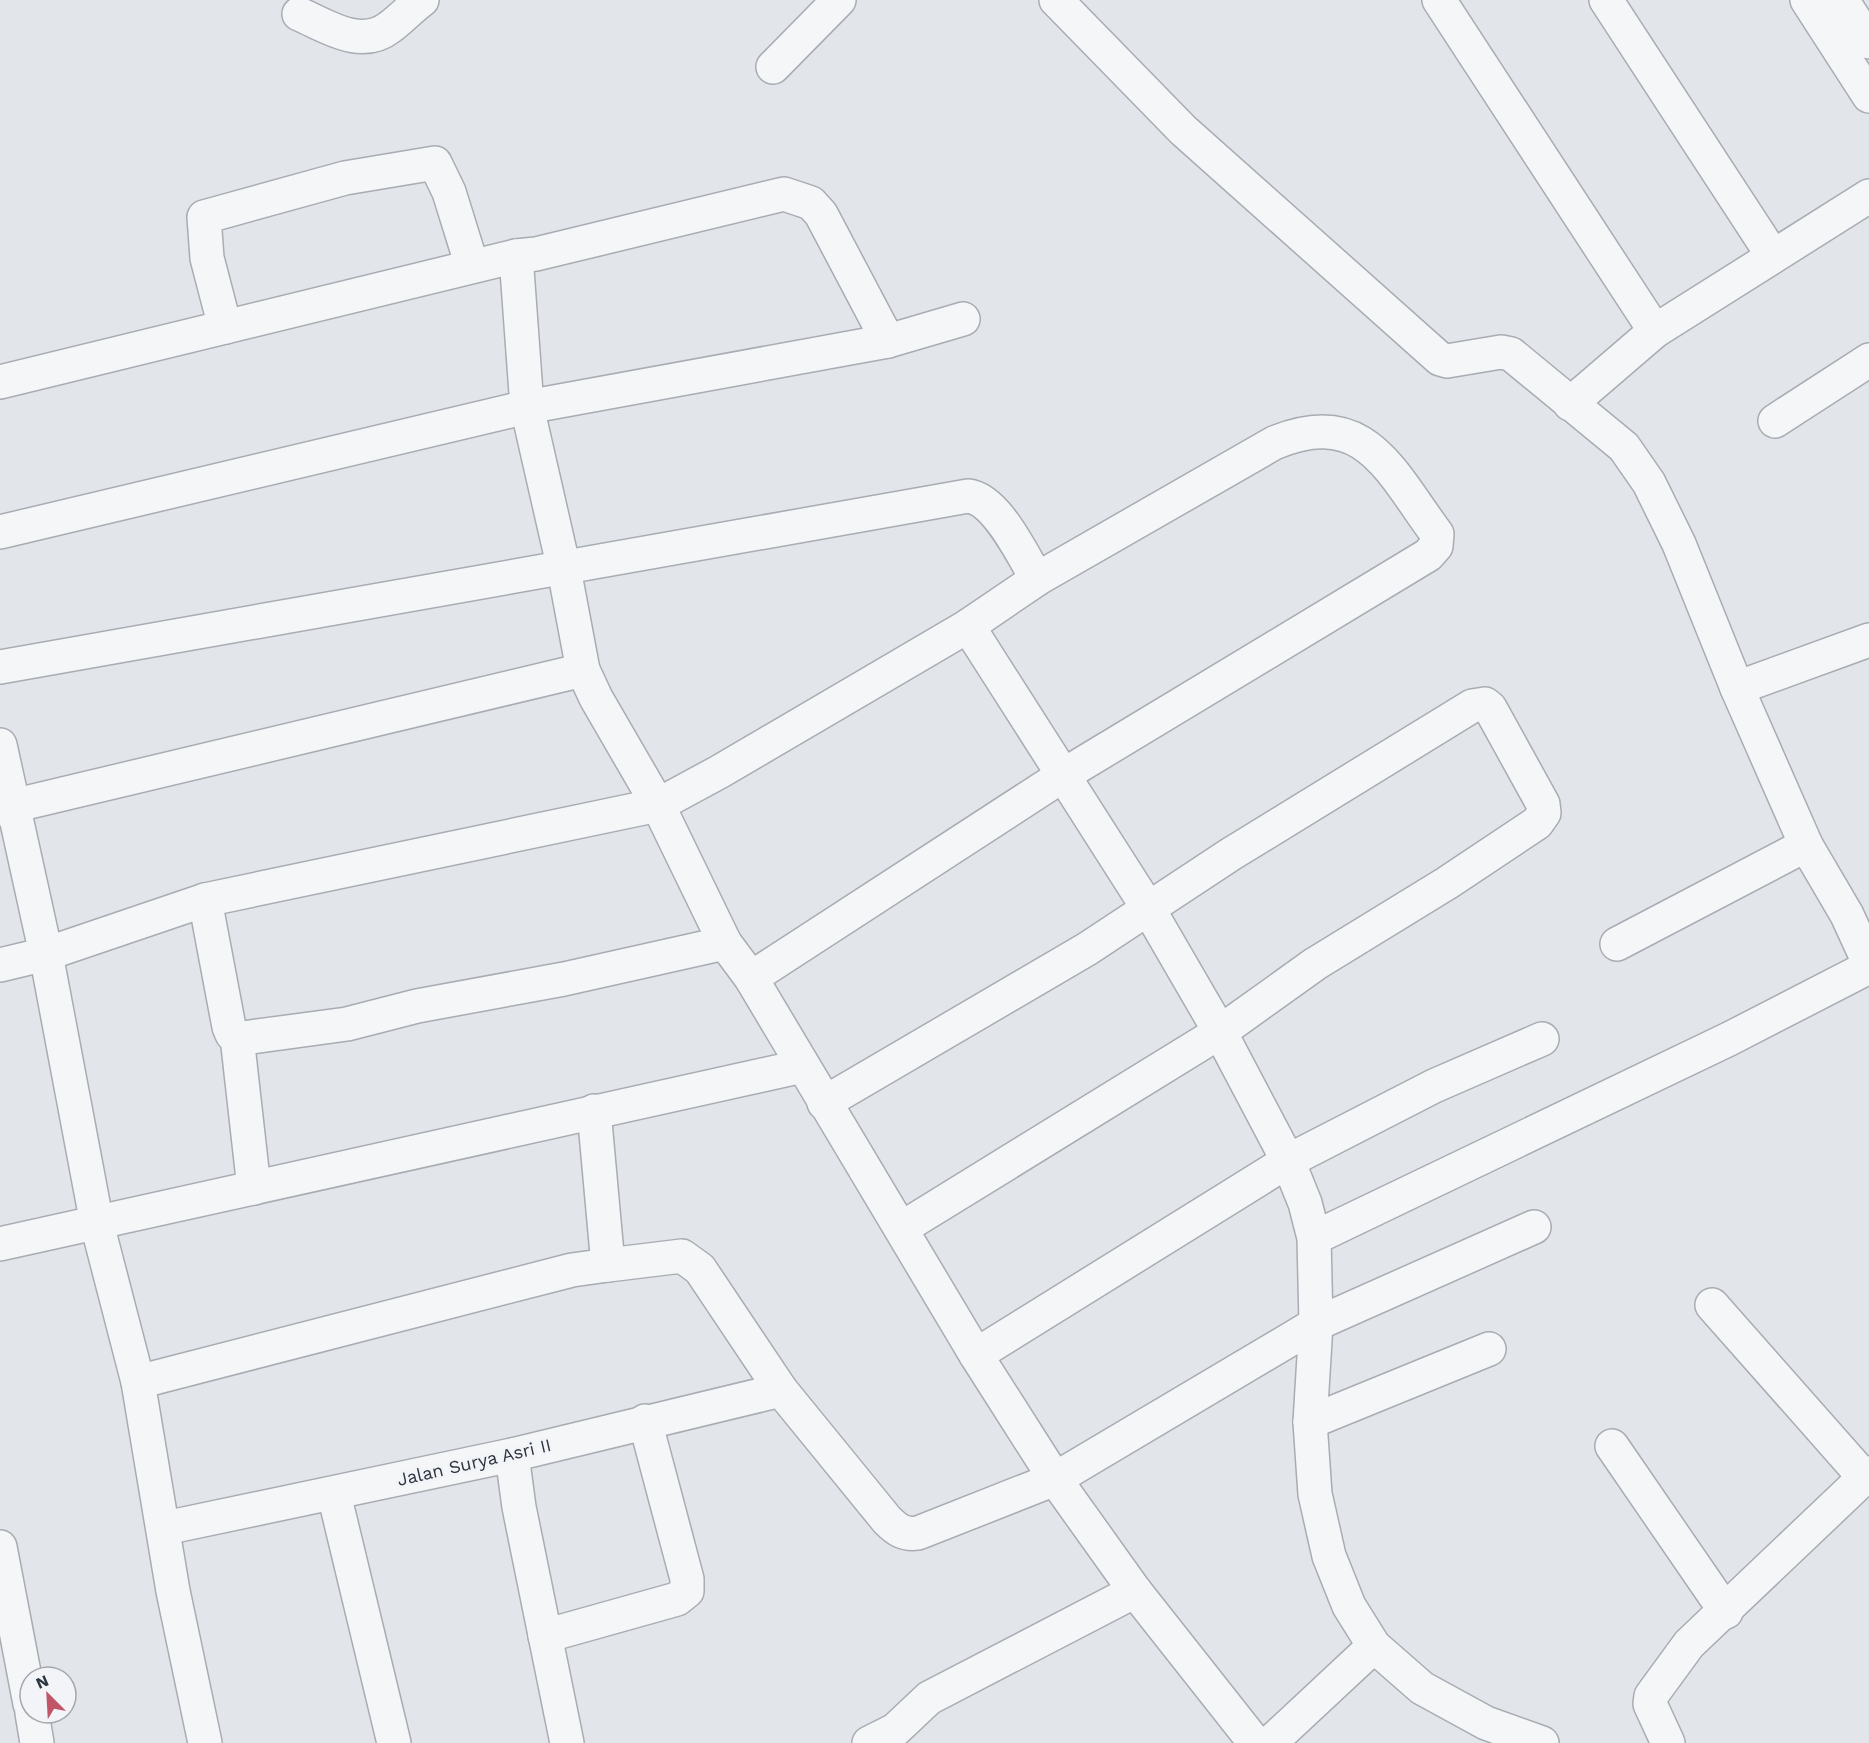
<svg xmlns="http://www.w3.org/2000/svg" width="1869" height="1743" font-family="'Work Sans',sans-serif">
<rect width="100%" height="100%" fill="#e2e5e9"/>
<g fill="none" stroke-linecap="round" stroke-linejoin="round">
<g stroke="#a8acb3" stroke-width="36">
<g id="street">
<path d="M1056,0L1183,130L1440,359L1447,361L1501,352L1511,354L1624,447L1649,483L1679,544L1737,688L1806,845L1847,915L1869,963"/>
<path d="M1439,0L1655,331"/>
<path d="M1606,0L1773,256"/>
<path d="M1807,0L1869,96"/>
<path d="M1842,0L1869,42"/>
<path d="M299,14C327,26 361,50 390,27C401,19 411,8 422,0"/>
<path d="M773,67L839,0"/>
<path d="M516,256L527,407L564,569L583,670L596,698L658,805L725,943L751,978L976,1355L1055,1479L1135,1591L1255,1743"/>
<path d="M225,327L207,258L204,217L345,178L435,163L449,192L472,266"/>
<path d="M0,382L516,256L536,254L784,194L811,203L821,214L888,341"/>
<path d="M1570,404L1655,331L1869,196"/>
<path d="M1775,421L1869,360"/>
<path d="M0,532L527,407L888,341L963,319"/>
<path d="M968,626L1148,908L1220,1032L1288,1161L1305,1203L1314,1238L1316,1324L1310,1422L1315,1494L1329,1556L1349,1606L1374,1646L1422,1688L1486,1723L1542,1743"/>
<path d="M0,667L968,496C997,499 1023,556 1037,579"/>
<path d="M1737,688L1869,640"/>
<path d="M0,745L46,954L97,1224L138,1382L173,1591L205,1743"/>
<path d="M0,809L583,670"/>
<path d="M205,900L229,1027L232,1034L243,1038L347,1024L417,1006L564,979L725,943"/>
<path d="M1617,944L1806,845"/>
<path d="M0,965L46,954L205,900L658,805L719,772L968,626L1037,579L1274,443C1365,405 1390,471 1437,534L1436,546L1428,555L1062,776L751,978"/>
<path d="M237,1037L254,1188"/>
<path d="M824,1103L1087,949L1231,854L1472,706L1485,704L1490,708L1543,804L1544,813L1537,823L1447,883L1315,964L1220,1032L902,1228"/>
<path d="M1314,1238L1729,1039L1869,967"/>
<path d="M0,1244L803,1066"/>
<path d="M608,1265L682,1256L700,1269L781,1390L887,1520C897,1530 904,1535 918,1533L1055,1479L1316,1324L1534,1227"/>
<path d="M1712,1305L1864,1477"/>
<path d="M976,1355L1288,1161L1434,1086L1542,1039"/>
<path d="M138,1382L572,1270L608,1265L594,1111"/>
<path d="M1310,1422L1489,1349"/>
<path d="M1612,1446L1726,1612"/>
<path d="M512,1455L519,1507L567,1743"/>
<path d="M334,1494L394,1743"/>
<path d="M165,1528L512,1455L781,1390"/>
<path d="M0,1547L30,1704"/>
<path d="M545,1636L677,1599L687,1591V1579L645,1421"/>
<path d="M32,1713L37,1743"/>
<path d="M869,1743L895,1730L929,1698L1135,1591"/>
<path d="M1270,1743L1374,1646"/>
<path d="M1668,1743L1650,1704L1651,1696L1689,1644L1869,1473"/>
</g>
</g>
<use href="#street" stroke="#f5f6f8" stroke-width="33"/>
</g>
<g text-anchor="middle" dominant-baseline="central" stroke-width="6" stroke-linejoin="round" paint-order="stroke">
<g font-size="18" fill="#2c343f" stroke="#f2f4f7">
<text transform="translate(474 1462) rotate(-13)">Jalan Surya Asri II</text>
</g>
</g>
<g transform="translate(48 1695) rotate(336)"><circle r="28" fill="#f2f4f7" stroke="#a3a7ad" stroke-width="1.5"/>
<path d="M0-4.5L10 22L0 15L-10 22Z" fill="#c05568"/>
<text y="-9" font-size="16" font-weight="bold" text-anchor="middle" fill="#2c343f">N</text>
</g>
</svg>
